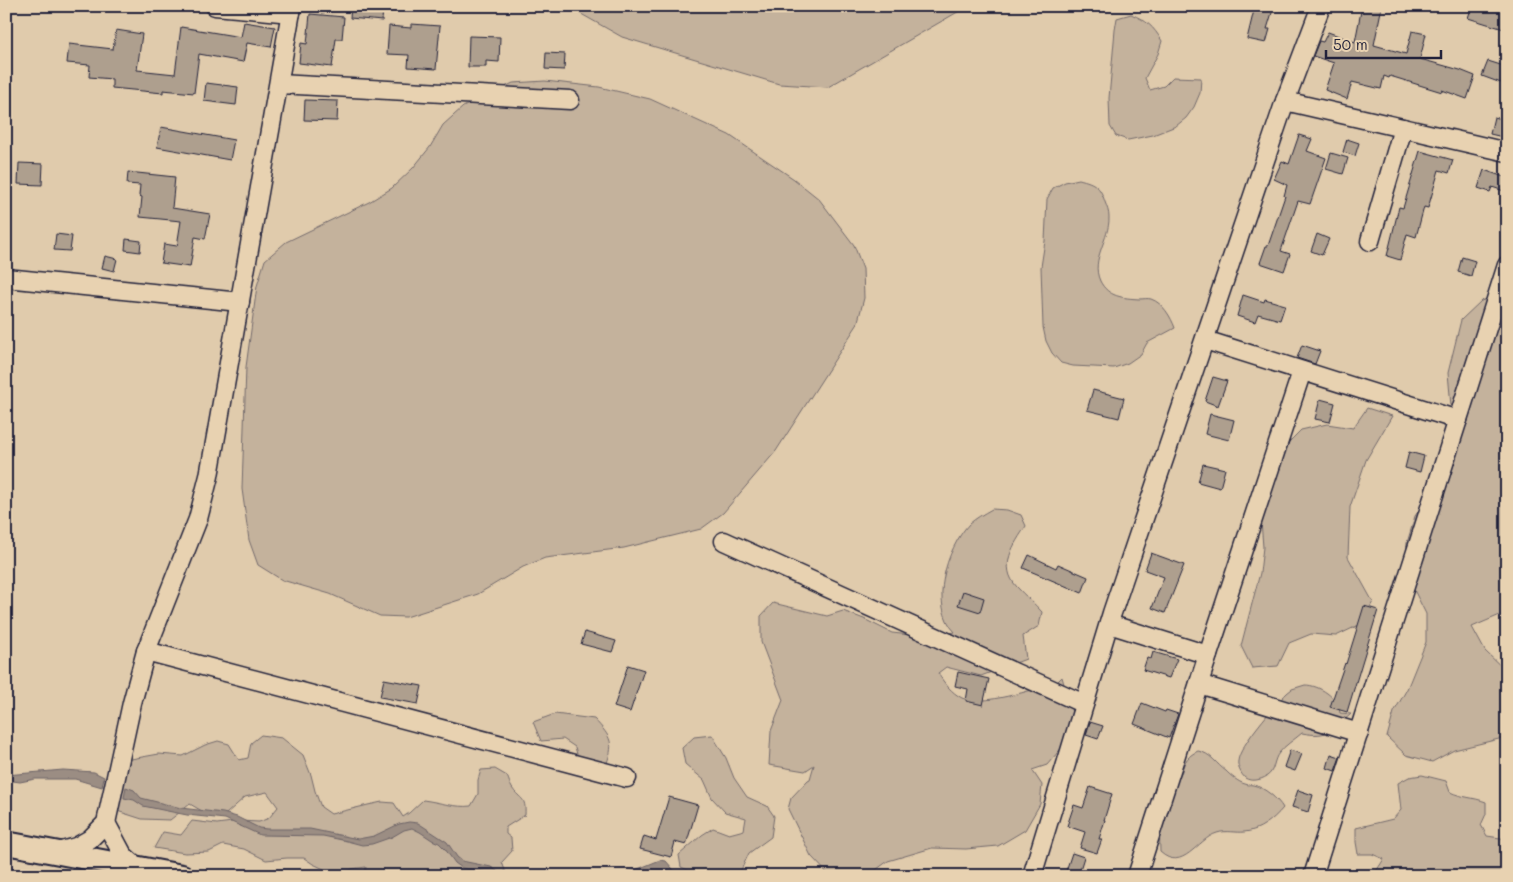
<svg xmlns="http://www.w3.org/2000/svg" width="1513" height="882" font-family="Mali,sans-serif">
<rect width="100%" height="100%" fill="#e0cbac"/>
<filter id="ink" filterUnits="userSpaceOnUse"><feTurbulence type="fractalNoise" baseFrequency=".02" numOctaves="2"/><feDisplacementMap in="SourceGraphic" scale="10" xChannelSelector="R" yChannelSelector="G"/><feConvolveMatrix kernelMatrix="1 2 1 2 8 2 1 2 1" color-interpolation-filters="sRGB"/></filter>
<g filter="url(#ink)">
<g fill="#c4b29c" stroke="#736a6c">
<path d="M567,6H968L828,87L779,84L622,37Z"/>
<path d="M1131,14C1147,21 1153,26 1162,41L1158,54L1145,78L1150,90L1164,86L1173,77L1201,78L1200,93L1194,107L1186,118L1176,126L1153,135L1128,140L1116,136L1110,126L1109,98L1115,30L1117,18Z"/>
<path d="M545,81L599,87L650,99L729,135L794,179L819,199L854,245L863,269L864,298L857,325L776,451L723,513L701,529L624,548L545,558L523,567L478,594L406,617L380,616L330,594L282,580L258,565L249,540L242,489L246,367L257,286L265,260L286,242L369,202L392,188L413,168L430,147L443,125L463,107L513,83Z"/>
<path d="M1079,179C1095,183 1100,186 1105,202C1107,207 1109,212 1109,217C1110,239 1090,259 1100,281C1108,297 1123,298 1139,299C1143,299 1148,298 1151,299C1163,303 1171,317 1175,328L1147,343L1141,354L1128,363L1114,368L1073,366L1061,363L1052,353L1046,341L1043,327L1041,267L1045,241L1047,199L1053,188L1065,182Z"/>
<path d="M1507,292V612L1472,627L1485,651L1507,672V737L1454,750L1432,762L1406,755L1387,737L1394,712L1407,689L1426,642V614L1415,592L1406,568L1407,543L1415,516L1430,495L1455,450L1448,373L1461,320L1481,301Z"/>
<path d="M1367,408L1392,416L1366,460L1350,507L1348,557L1373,602L1359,625L1336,636L1311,634L1289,643L1278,666L1252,668L1241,646L1260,573L1263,547L1259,495L1283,448L1301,430L1327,424L1353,428Z"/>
<path d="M992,509L1007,510L1021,515L1026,526C1014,544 998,566 1017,587C1025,596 1034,603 1042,612L1039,626L1023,636L1026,659L981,676L946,667L938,673C943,682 952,693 962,698C980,707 1035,689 1056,683L1062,677L1073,716L1064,745L1047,765L1032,770L1042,785L1040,804L1025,830L998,846L966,849L932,848L888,861L869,875L830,876L811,856L788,809L791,798L808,780L810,779L814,765L805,771L769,765L771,731L783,700L761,642V616L773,603L827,616L843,611L864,619L892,633L929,637L955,632C929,606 946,549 969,524C976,518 983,514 992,509Z"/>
<path d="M1305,685C1319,685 1338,697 1340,713L1351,714C1333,730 1328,738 1302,733C1294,740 1285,745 1279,753C1273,760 1275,771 1267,776C1261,780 1251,782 1245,778C1241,774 1237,766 1238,761C1239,746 1275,705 1287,693L1292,689Z"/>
<path d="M555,714L594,719C612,738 615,743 605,768H581L575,747L563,739L541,741L533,722Z"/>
<path d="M261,735L282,738L303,755L311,775L315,791L321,807L331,814L368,805L382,802L394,803L403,817L409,813L423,800C439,802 456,808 471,806L478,794V780L481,770L495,769L507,776C509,780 510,785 512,788C521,801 526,796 525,815L506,827V834L511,838L512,851L502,862L507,876H365L366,867L352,869L339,876L313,864L304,858H287L266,860L244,849L223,845L209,852L185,853L154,848L163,832L181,835L192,821L217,824L240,821L259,822L269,818L278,807L267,792L245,797L226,814H207L190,804L170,820L142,819L114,810L112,765L131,759L159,754L183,756L205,745L218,741L229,744L239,760L248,758L251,743Z"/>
<path d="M712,735L726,758L734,778L747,797L767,806L774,816L771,837L749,853L741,870L728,876H706L694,873L681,867L679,855L702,835L713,828L729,834L744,830L746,818L725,812L712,798L704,780L685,764L682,748L694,737Z"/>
<path d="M1198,751C1211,753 1216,764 1226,771C1231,776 1238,782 1245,784C1252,786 1246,784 1253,785C1264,787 1278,799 1283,808C1273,820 1259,831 1244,832C1235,833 1226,830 1217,833C1197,839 1183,873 1160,852L1159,816L1182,771C1184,761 1189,755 1198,751Z"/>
<path d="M1422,775L1446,781L1450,792C1463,798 1473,797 1486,802V814L1481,825L1487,836L1507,839V876H1436L1435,874L1422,871L1411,876H1373L1384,859L1372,854H1358L1356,842V828L1393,819L1401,810L1398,783L1409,777Z"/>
</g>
<g fill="#9b8d83" stroke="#6b6266">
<path d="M63,770L94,772L104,777L102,787L75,779H35L20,782L6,780V775Z"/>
<path d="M126,787L134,790L141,798L181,808L223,813L237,817L259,828L267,829H310L358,839L374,836L399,824L409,822L418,823L447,842L457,857L462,861L491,867L504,876H493L482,871L470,870L462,868L455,863L445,849L439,843L432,840L420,832L412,828L404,830L392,837L372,844L362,845L347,841L323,836L260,835L225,819L187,815L143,806L134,800L124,798Z"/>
<path d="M660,860L666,861L679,876H672L668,870H656L646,876H603L628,873Z"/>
</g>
<g fill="#ae9f8e" stroke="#22223b">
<path d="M351,6H383L382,21L350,18Z"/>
<path d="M1255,6H1274L1267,29H1270L1266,43L1247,39Z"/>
<path d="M1362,6H1382L1374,45L1406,54L1412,31L1426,34L1420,59L1460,70L1475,76L1467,99L1442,90V92L1390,76L1389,78L1384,76L1381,89L1352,82L1347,99L1325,90L1334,63L1313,56L1319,41L1323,42L1328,32L1355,42Z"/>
<path d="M1472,6H1501L1507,8V30L1468,18Z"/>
<path d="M310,14L344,17L342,39H336L332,67L299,63L301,43L307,44Z"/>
<path d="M244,22L275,27L271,47L247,43L243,62L199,54L194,93L163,90V93L112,88V79L89,77L90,65L67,63L69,44L113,49L116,30L142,34L137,70L175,74L181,27L241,37Z"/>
<path d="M411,24L440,26L436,69L408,67L409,55L387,54L389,26L411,28Z"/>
<path d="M469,36L500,37L499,62L486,61V67H468Z"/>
<path d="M546,53L565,54L564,70L545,69Z"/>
<path d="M1488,61L1507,67L1501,83L1482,76Z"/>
<path d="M206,83L238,87L236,105L204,101Z"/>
<path d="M305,100L338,101L337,121L304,120Z"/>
<path d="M1494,117L1507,120V138L1490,134Z"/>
<path d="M161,127L234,140L230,160L157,147Z"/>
<path d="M1299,135L1312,139L1307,151L1326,158L1310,204L1298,201L1281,251L1290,254L1284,271L1260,263L1266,246H1268L1285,196H1284L1287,185L1274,179L1282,161L1289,164Z"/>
<path d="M1347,139L1359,143L1355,156L1343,152Z"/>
<path d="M1420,151L1453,160L1449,173L1439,170L1428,208L1424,207L1416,237L1407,234L1400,260L1387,256L1399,207L1403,208Z"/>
<path d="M1331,153L1348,158L1343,174L1326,169Z"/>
<path d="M19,163L43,164L42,185L18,184Z"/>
<path d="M1484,170L1507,178L1504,191L1492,187L1490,192L1478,188Z"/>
<path d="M128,172L175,177L172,208L210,214L205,239L195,237L190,267L161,263L164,244L177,246L181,221L140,217L142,197L139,196L140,185L127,184Z"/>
<path d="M56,234L72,236L70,251L54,250Z"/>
<path d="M1317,234L1329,239L1322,255L1311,251Z"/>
<path d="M126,239L141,241L140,252L125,250Z"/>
<path d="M105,256L117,259L114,271L102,268Z"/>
<path d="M1462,257L1475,261L1471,276L1458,272Z"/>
<path d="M1243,295L1264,302L1265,299L1285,305L1280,320L1258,314L1255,322L1237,316Z"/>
<path d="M1302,345L1320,351L1315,364L1297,358Z"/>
<path d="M1213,377L1227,381L1218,406L1205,401Z"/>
<path d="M1093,390L1124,398L1119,418L1087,410Z"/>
<path d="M1320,399L1335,403L1330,422L1315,419Z"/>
<path d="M1210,414L1234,420L1229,440L1205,434Z"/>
<path d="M1409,452L1424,456L1420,472L1405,468Z"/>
<path d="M1203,464L1225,469L1220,488L1198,482Z"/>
<path d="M1151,553L1184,565L1165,613L1152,608L1164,577L1145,570Z"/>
<path d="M1029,555L1056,568L1058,564L1088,577L1082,593L1023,568Z"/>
<path d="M963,591L984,598L980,612L958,605Z"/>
<path d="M1364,606L1378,610L1347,712L1330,707L1345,663L1346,664Z"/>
<path d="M585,632L616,641L612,652L581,644Z"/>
<path d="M1153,652L1177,659L1169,678L1143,670L1147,658L1151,659Z"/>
<path d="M628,665L644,670L630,712L614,707Z"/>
<path d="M958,672L989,679L983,705L966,701L968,689L955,686Z"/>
<path d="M384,679L422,686L418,704L380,697Z"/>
<path d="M1142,703L1165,712L1166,710L1178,714L1169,738L1134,724Z"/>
<path d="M1090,722L1103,726L1098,739L1086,735Z"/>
<path d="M1290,750L1302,754L1295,771L1284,767Z"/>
<path d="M1331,754L1340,757L1335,771L1327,768Z"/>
<path d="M1090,787L1112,794L1104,820H1105L1099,839H1102L1097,853L1080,848L1085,832L1067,826L1074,805L1083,808Z"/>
<path d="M1298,790L1313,795L1308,812L1292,807Z"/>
<path d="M669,797L698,805L686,845L675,842L671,857L640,849L644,836L656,840Z"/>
<path d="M1072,853L1084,857L1078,876L1065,874Z"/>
</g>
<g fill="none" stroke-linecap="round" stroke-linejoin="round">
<g stroke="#22223b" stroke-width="21">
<g id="minor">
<path d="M215,6L291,13"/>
<path d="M279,84L570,100"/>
<path d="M1285,101L1507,152"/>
<path d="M1370,241L1403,128"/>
<path d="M6,278L240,302"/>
<path d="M1205,340L1458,420"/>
<path d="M724,541L1084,704"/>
<path d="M1109,624L1208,655"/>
<path d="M146,651L627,778"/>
<path d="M1199,684L1359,733"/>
<path d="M106,823L123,855L137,867"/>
<path d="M58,852L76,847L90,839L106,823L132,703L146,651L198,519L209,476L292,6"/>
<path d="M1032,876L1112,613L1285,101L1321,6"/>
<path d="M1137,876L1208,655L1302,371"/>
<path d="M1313,876L1507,265"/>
</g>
</g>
<g stroke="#22223b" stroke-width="26">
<path id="major" d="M6,843L182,876"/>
</g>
<use href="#minor" stroke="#e8d2b1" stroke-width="18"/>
<use href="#major" stroke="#e8d2b1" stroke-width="22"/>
</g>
</g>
<rect width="1513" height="882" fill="none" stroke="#e8d2b1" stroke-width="25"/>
<rect x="12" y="12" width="1488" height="857" fill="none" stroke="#22223b" stroke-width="2" filter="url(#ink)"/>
<path d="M1326 50v8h115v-8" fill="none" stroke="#22223b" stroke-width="2.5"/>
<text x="1333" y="50" font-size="15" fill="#22223b" stroke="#e8d2b1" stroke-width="4" paint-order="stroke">50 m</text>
</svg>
